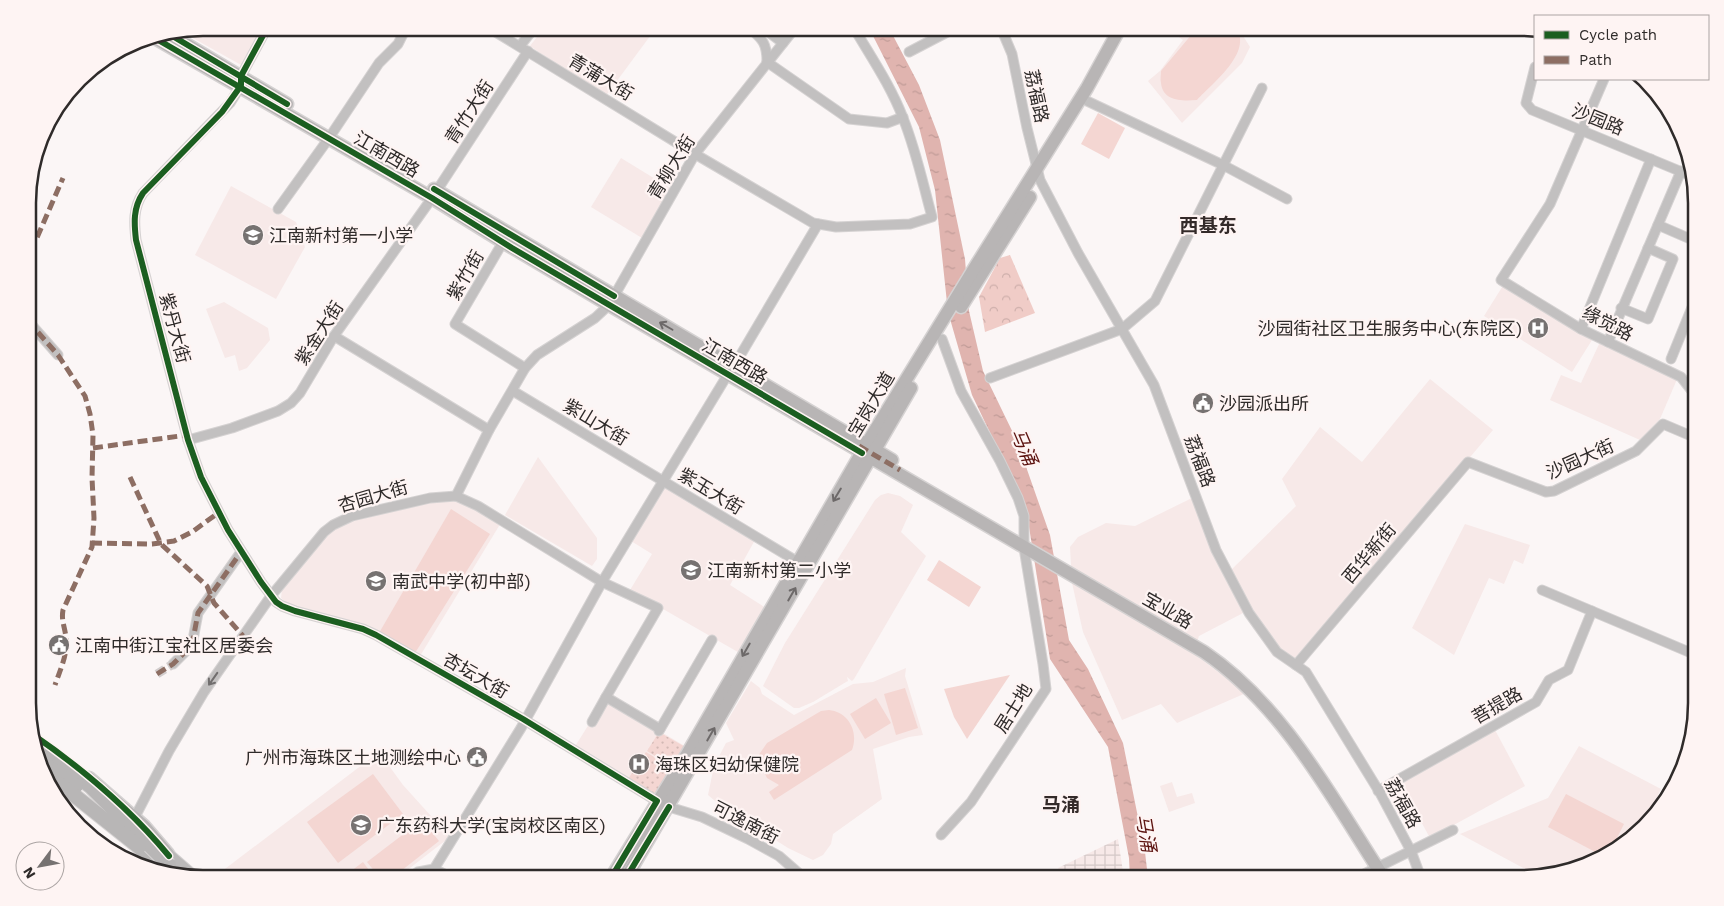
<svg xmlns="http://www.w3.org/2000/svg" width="1724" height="906" font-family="'Work Sans','Noto Sans SC',sans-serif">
<defs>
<pattern id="industrial-grid" width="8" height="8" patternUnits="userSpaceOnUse" patternTransform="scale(1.25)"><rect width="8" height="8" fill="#f7e9e8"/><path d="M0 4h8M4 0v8" fill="none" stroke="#d4c8c7"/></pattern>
<pattern id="grass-dots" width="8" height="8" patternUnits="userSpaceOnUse" patternTransform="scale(1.25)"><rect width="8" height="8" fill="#f4d6d2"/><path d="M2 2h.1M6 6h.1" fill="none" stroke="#d2b8b4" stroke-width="1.8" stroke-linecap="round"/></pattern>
<pattern id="forest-crowns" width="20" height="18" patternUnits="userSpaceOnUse" patternTransform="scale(1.25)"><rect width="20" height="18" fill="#f0ccc7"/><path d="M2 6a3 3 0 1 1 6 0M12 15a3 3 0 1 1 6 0" fill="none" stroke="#ceafab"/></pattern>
<pattern id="water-ripples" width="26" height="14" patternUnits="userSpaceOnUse" patternTransform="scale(1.25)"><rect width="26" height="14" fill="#e0b4af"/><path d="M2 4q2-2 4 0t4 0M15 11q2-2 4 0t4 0" fill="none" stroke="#c09b97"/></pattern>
</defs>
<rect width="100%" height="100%" fill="#fbf6f6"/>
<g fill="#f7e9e8">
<path d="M203,28H264L243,66L182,32Z"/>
<path d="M544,28H656L605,97L530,46Z"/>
<path d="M1166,28H1238L1250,47L1242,63L1182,123L1148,81L1160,71L1183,40Z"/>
<path d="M621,158L670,188L642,238L591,207Z"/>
<path d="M231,186L296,222L305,247L276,299L195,255Z"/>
<path d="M1504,284L1592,340L1572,372L1484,316Z"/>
<path d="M224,302L268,328L270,340L247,368L239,371L235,355L225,358L206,309Z"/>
<path d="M1600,342L1678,377L1660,419L1640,440L1550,400L1561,375L1581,383Z"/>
<path d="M1430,379L1493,430L1297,662L1278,648L1252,610L1231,570L1296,506L1282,479L1320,427L1362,462Z"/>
<path d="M538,457L597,538V559L592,566L505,515Z"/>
<path d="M664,484L755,540L730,585L769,610L743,655L630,590L652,554L631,541Z"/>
<path d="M888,493L900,496L913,505L901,532L926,556L854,679L852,681L847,677L848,681L846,682L813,702L799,708H794L763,686L785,643L875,500L881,495Z"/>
<path d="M1194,497L1245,612L1199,636L1193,653L1246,693L1177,723L1161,704L1122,720L1083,632L1072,583L1070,547L1078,537L1106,523L1135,526Z"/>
<path d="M457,498L502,521L420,656L287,604L281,598L282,589L334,526L376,511Z"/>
<path d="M1465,524L1530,545L1523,564L1514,560L1504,584L1489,578L1454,655L1412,628Z"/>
<path d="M906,668L905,676L923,735L909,737L873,749L882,799L833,834L831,844L823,855L813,860L788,848L766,834L741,823L708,795L714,766L726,743L734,740L726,723L751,681L760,688L762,694L794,715L853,684L873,682Z"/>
<path d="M608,700L688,748L657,798L574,748L591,721Z"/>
<path d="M1495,730L1525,786L1430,838L1400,783Z"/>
<path d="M1579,746L1661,789L1649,814L1618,849L1538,876L1460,834L1548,798Z"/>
<path d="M379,752L403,785L450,837L397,878H228L225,877L224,878H213Z"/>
<path d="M1172,782L1177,797L1192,793L1195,803L1169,812L1160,786Z"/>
</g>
<path fill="url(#industrial-grid)" d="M1118,839L1124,878H1063L1058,868Z"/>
<g fill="url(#grass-dots)">
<path d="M659,732L687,748L674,768L647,751Z"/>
<path d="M646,752L674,769L657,796L628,779Z"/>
</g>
<path fill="url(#forest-crowns)" d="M1010,255L1035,313L985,332L979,297L1000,258Z"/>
<g fill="#f4d6d2">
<path d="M1197,28H1236C1253,52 1213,83 1197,100C1183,101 1163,102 1161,83C1160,79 1161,75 1161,71Z"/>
<path d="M1098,113L1125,128L1109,159L1081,144Z"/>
<path d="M451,509L490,534L415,653L379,633Z"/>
<path d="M939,560L981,587L969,607L927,580Z"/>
<path d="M1010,675L967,739L954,717L944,689Z"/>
<path d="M905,688L918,728L896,735L884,694Z"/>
<path d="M876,698L891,723L865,739L850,714Z"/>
<path d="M829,710C848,712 859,731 852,750L774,800L769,792L779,785L767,778L759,762L758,756L767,743L821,711Z"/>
<path d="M373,774L403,814L338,863L307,822Z"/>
<path d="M1566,794L1624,824L1610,852L1601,855L1548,827Z"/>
<path d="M422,820L439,841L392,878H380L367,862Z"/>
<path d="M363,862L375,878H342Z"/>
</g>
<path fill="url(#water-ripples)" d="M869,28H889L919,85L940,140L965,259L969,311L983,371L1017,441L1050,535L1069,640L1088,669L1123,743L1145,852L1148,878H1130L1129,858L1108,747L1050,659L1026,508L972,395L948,312L935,190L919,127Z"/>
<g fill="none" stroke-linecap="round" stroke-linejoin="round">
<path stroke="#d2cdcd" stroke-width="9" stroke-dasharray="9 4.5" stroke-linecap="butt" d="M157,674L173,664"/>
<g stroke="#d5d2d2" stroke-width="11">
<g id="minor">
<path d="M267,28L241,76L240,87L230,103L143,193C133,208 134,223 136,240L188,440L201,477L228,530L261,582L276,602L282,606L295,611L363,629L376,635L523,719L657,801"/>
<path d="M489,28L695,154L813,223L836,227L910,224L932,217C923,184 916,150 903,118C891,86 871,57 854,28"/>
<path d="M749,28C763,39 767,44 767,62"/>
<path d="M763,28L783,43"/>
<path d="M1001,28L1012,54L1027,128L1040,180L1078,253L1154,385L1216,550L1249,613L1277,652L1306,672L1380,793L1411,851L1421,878"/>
<path d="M520,46L534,28"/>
<path d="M909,52L955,28"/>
<path d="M767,62L849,119L887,123L903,117"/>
<path d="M1535,67L1526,103L1532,110L1694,177"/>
<path d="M1604,79L1550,204L1501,280L1581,329L1681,377L1696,396"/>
<path d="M1087,101L1223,165L1287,199"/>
<path d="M278,209L329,138L379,63L398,44L406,28"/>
<path d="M1658,225L1695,241"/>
<path d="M503,242L455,324L525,368"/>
<path d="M1621,308L1648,319L1673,259L1648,248"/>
<path d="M28,321L58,355"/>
<path d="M1581,329L1651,159"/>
<path d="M334,336L489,430"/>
<path d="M1608,342L1681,171"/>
<path d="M1671,359L1695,300"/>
<path d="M734,366L818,224"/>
<path d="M990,378L1122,329L1155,301L1262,88"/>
<path d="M513,391L798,562"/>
<path d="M188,440L232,428L278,411L291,403L300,393L334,336L432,198L528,51"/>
<path d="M456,496L489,430L525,368L537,355L595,318L609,305L695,154L795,28"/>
<path d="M1542,590L1696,655"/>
<path d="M173,664L192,645L198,613L241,552"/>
<path d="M1296,665L1468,462L1546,492L1554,491L1636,451L1663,424L1696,438"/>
<path d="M592,722L606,697L660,729"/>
<path d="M659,731L712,640"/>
<path d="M1378,791L1536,702L1549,680L1568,670L1592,611"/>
<path d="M669,807L702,817L748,839L779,856L803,877"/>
<path d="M135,817L169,751L204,692L271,596L324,532L333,525L352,516L430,498L456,496L478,506L602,582L658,608L606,697"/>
<path d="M941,835L971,802L1046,689L1043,664L1024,548V516L1018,498L1000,461L961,391L942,339"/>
<path d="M434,869L521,728L602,582L728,374"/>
<path d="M410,878L418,872L434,869L452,878"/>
<path d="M1356,878L1453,830"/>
</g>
</g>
<g stroke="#d5d2d2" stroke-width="15">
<g id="secondary">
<path d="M169,34L287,104"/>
<path d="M153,37L432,198L503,242L599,299L1204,652C1285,707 1331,797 1384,878"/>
<path d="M434,189L892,460"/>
<path d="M961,307L1030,197"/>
<path d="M89,778L144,826L168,854"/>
<path d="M611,878L686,756L866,445L977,264L1087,88L1120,28"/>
<path d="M626,878L911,388"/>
</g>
</g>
<g stroke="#d5d2d2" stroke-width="16">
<path id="primary" d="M160,849L191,876"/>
</g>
<g stroke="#d5d2d2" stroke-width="16">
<path id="trunk" d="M139,847L160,868"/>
</g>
<use href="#minor" stroke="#c2c0c0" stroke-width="9"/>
<use href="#secondary" stroke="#b8b5b5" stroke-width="12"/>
<use href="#primary" stroke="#bbb9b9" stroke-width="14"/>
<use href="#trunk" stroke="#b8b6b6" stroke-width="14"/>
<g stroke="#d5d2d2" stroke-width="16" stroke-linecap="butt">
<g id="trunk-bridge">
<path d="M35,743L91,787L169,865"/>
<path d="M43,763L76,786"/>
<path d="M60,784L139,847"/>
</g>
</g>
<use href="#trunk-bridge" stroke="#b8b6b6" stroke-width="14"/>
<g stroke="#8d6e63" stroke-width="5" stroke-dasharray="10 5" stroke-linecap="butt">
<path d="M28,249L36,240L63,178"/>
<path d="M28,321L58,355L85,396L90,414L93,435L92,478L94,518L92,547L63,610C61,621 65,627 66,638C68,654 60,670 55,685"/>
<path d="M859,446L900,470"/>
<path d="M93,448L187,435"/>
<path d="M130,477L161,544L207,586L214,603L243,636"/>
<path d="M92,543L152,544L174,541L192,532L218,513"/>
<path d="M157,674L173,664L192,645L198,613L241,552"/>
</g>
<g stroke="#fef4f3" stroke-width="9">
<g id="cycleway">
<path d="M169,34L287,104"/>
<path d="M153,37L432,198L512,248L862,453"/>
<path d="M241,85V76L267,28"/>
<path d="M240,87L222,112L143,193C133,208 134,223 136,240L188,440L201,477L228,530L261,582L276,602L282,606L295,611L363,629L376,635L523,719L657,801L611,878"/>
<path d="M434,189L614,296"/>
<path d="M32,734C83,769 130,809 169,856"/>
<path d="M626,878L669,807"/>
</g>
</g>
<use href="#cycleway" stroke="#1b5e20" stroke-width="6"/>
</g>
<defs><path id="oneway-shaft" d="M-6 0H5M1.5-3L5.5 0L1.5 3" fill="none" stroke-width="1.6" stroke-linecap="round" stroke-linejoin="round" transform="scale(1.25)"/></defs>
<g stroke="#6d6969">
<use href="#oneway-shaft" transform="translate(666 326) rotate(-150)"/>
<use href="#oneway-shaft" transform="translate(837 495) rotate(121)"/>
<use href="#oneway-shaft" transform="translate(792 594) rotate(-60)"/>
<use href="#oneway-shaft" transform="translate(746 650) rotate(120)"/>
<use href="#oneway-shaft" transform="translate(711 734) rotate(-60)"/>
</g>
<use stroke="#716e6e" href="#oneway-shaft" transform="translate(213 679) rotate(125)"/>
<defs>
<g id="school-disc" transform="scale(1.125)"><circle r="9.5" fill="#767271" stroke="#fef4f3"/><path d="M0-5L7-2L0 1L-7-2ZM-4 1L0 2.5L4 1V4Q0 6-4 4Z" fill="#fff"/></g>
<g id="hospital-disc" transform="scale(1.125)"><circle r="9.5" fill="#767271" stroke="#fef4f3"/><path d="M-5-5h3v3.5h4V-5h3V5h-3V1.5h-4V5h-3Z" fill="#fff"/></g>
<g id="civic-disc" transform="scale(1.125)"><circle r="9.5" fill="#767271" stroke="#fef4f3"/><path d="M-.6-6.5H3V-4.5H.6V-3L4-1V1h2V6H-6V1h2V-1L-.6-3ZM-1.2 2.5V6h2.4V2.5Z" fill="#fff"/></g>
<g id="university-disc" transform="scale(1.125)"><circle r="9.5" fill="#767271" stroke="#fef4f3"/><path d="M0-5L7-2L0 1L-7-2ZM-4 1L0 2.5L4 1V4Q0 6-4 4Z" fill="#fff"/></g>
</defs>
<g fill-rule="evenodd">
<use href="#school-disc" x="253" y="235"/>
<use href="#hospital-disc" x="1538" y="328"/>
<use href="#civic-disc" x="1203" y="403"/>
<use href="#school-disc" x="691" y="570"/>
<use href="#school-disc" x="376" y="581"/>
<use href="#civic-disc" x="59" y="645"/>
<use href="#civic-disc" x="477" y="757"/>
<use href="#hospital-disc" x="639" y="764"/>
<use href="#university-disc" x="361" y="825"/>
</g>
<g text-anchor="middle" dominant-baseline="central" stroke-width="4.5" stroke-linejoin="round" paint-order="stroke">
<g font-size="18" fill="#2f2b2a" stroke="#fef4f3">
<text transform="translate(601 77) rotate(31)">青蒲大街</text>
<text transform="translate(1037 96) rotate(78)">荔福路</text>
<text transform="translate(469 112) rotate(-57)">青竹大街</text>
<text transform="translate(1598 119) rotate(22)">沙园路</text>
<text transform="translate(387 154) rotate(30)">江南西路</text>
<text transform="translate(671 167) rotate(-58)">青柳大街</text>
<text transform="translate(465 275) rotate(-60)">紫竹街</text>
<text transform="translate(1608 323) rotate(27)">缘觉路</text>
<text transform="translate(175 328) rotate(75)">紫丹大街</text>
<text transform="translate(319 333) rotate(-57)">紫金大街</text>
<text transform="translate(735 361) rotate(30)">江南西路</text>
<text transform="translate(871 404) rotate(-59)">宝岗大道</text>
<text transform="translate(596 422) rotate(31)">紫山大街</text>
<text transform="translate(1580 459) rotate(-24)">沙园大街</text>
<text transform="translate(1200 461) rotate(69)">荔福路</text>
<text transform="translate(711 491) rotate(31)">紫玉大街</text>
<text transform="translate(373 496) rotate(-16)">杏园大街</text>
<text transform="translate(1369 553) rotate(-50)">西华新街</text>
<text transform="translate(1168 610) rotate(30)">宝业路</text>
<text transform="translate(476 675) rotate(30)">杏坛大街</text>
<text transform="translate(1497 705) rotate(-30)">菩提路</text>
<text transform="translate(1013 708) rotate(-58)">居士地</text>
<text transform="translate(1403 803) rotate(61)">荔福路</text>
<text transform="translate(746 822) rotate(27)">可逸南街</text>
</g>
<g font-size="18" fill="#2f2b2a" stroke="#fef4f3" text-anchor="start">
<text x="269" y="235">江南新村第一小学</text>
<text x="1522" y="328" text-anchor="end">沙园街社区卫生服务中心(东院区)</text>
<text x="1219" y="403">沙园派出所</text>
<text x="707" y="570">江南新村第二小学</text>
<text x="392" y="581">南武中学(初中部)</text>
<text x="75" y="645">江南中街江宝社区居委会</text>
<text x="461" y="757" text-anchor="end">广州市海珠区土地测绘中心</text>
<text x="655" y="764">海珠区妇幼保健院</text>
<text x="377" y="825">广东药科大学(宝岗校区南区)</text>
</g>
<g font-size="19" font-weight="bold" fill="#332a29" stroke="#fef4f3">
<text x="1208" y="225">西基东</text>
<text x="1061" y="804">马涌</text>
</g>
<g font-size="19" font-style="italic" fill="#5c1310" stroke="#fef4f3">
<text transform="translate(1024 447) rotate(67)">马涌</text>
<text transform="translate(1146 833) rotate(80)">马涌</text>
</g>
</g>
<path d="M0 0H1724V906H0ZM203 36H1521A167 167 0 0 1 1688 203V703A167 167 0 0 1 1521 870H203A167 167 0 0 1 36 703V203A167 167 0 0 1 203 36Z" fill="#fef4f3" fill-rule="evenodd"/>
<path fill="none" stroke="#2f2b2a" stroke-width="2.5" d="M203 36H1521A167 167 0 0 1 1688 203V703A167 167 0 0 1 1521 870H203A167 167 0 0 1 36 703V203A167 167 0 0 1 203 36Z"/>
<rect x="1534" y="15" width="175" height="65" fill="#fef4f3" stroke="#aba4a3"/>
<rect x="1544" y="31" width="25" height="8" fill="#1b5e20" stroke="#aba4a3"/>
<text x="1579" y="40" font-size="15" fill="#2f2b2a">Cycle path</text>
<rect x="1544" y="56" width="25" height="8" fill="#8d6e63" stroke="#aba4a3"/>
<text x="1579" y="65" font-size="15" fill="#2f2b2a">Path</text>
<g transform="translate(40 866) rotate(238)"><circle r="24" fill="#fef4f3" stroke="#aba4a3"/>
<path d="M0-4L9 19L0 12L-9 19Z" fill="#767271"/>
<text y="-8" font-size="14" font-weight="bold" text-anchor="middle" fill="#2f2b2a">N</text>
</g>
</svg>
